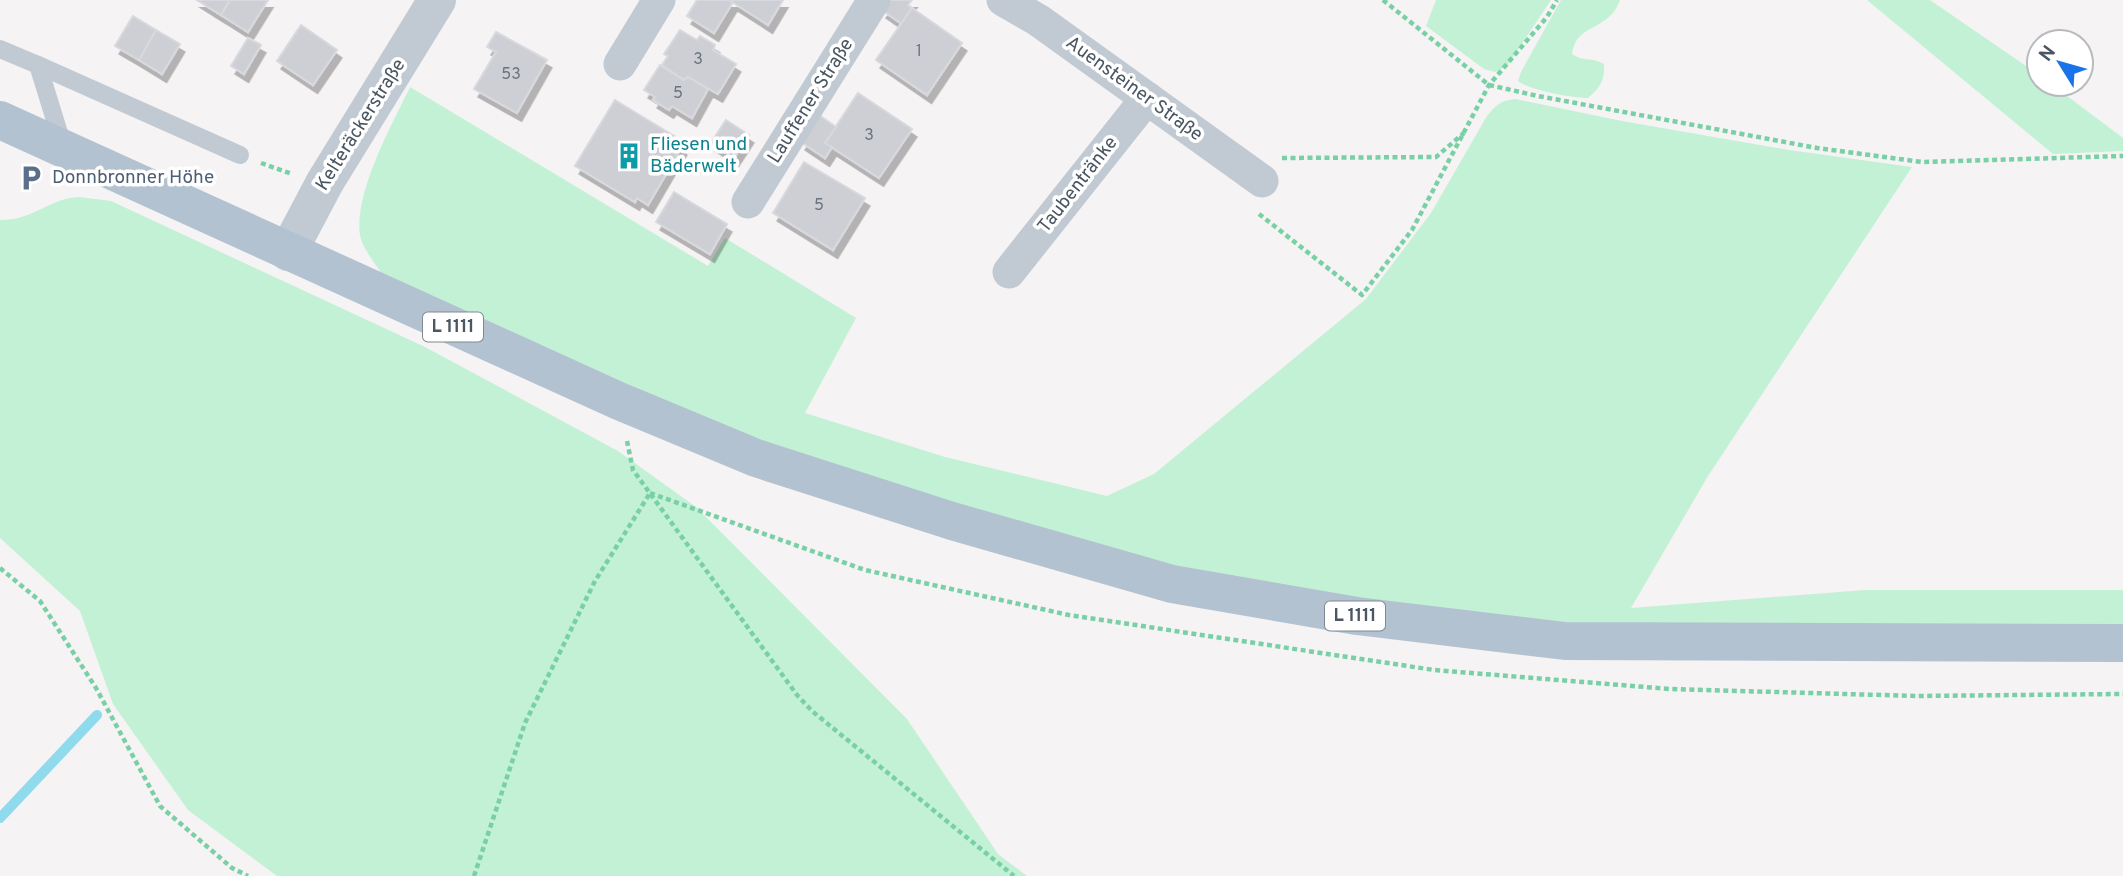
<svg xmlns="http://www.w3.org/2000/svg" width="2123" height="876" font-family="Overpass,sans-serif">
<defs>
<filter id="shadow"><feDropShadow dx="4.5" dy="8" stdDeviation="0" flood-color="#0004"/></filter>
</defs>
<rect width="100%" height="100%" fill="#f5f3f3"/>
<g fill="#c3f1d5">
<path d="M1436,0H1551L1507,66L1495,72L1484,69L1426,26Z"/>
<path d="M1561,0H1620C1618,5 1615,11 1611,15C1595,31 1576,28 1572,54C1583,62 1593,57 1604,64C1605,80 1600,88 1588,98C1572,98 1529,90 1518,81L1521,72Z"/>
<path d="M1867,0H1930L2039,75V84H2051L2123,138V151L2053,154Z"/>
<path d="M410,87L708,266L725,238L856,318L805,413L945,457L1107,496L1154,474L1366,299L1431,213L1487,116C1496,105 1500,101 1515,99L1622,121L1789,150L1912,167L1708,476L1631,608L1865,590H2123V629L1710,631L1516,620L1219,579L807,465L381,273C374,262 362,247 360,235C354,192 392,125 410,87Z"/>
<path d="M79,197L111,201L425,347L618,451L696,507L907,719L998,854L1027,876H277L188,810L113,704L80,611L0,538V220C32,221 50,198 79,197Z"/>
</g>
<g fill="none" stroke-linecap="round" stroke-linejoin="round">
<path stroke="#90daee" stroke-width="10" d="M0,818L97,715"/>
</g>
<g fill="#cdcfd5" stroke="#d7d9de" stroke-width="2" filter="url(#shadow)">
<path d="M197,0H230L221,15Z"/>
<path d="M230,0H268L248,32L221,15Z"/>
<path d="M697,0H729L733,2L714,33L687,16Z"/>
<path d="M729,0H783L768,25Z"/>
<path d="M890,0H912L908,5L912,8L902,24L882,10Z"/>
<path d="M912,8L962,43L927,95L876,60Z"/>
<path d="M133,16L156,30L139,60L115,46Z"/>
<path d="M301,25L337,50L313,85L277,61Z"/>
<path d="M156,30L180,44L162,74L139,60Z"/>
<path d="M680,30L697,40L700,36L715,45L713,50L736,64L718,94L688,77L684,80L662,65L668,56L664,54Z"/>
<path d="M496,32L547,60L517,113L474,89L496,52L487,47Z"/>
<path d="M248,38L261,45L244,74L231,66Z"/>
<path d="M660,65L684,80L688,77L708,89L692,118L672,106L669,110L653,100L655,97L644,90Z"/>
<path d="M858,93L912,129L879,178L825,143Z"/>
<path d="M615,100L674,136L671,140L682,147L648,205L637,198L635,202L575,166Z"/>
<path d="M819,115L836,127L825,143L832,147L825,158L801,142Z"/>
<path d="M726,120L749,135L734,158L711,143Z"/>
<path d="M804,162L865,198L833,250L773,213Z"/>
<path d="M674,192L727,224L710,254L656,222Z"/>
</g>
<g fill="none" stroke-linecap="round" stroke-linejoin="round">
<g stroke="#7ad0a6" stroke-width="4.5" stroke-dasharray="5 3.5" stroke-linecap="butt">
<path d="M1383,0L1489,85L1538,96L1817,148L1922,162L2123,156"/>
<path d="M1282,158L1436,157L1464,133"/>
<path d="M261,163L292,174"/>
<path d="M1259,214L1362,295L1412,230L1489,85L1547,17L1557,0"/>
<path d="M627,441L633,470L797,695L812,711L1014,876"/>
<path d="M650,493L865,570L1069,615L1434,670L1670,689L1916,696L2123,694"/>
<path d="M0,568L40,601L96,688L160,806L232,868L248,876"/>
<path d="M474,876L525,723L595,581L650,493"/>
</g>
<g stroke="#c1cad2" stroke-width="18">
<path d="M0,49L38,65L63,146"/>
<path d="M38,65L240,155"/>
</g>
<g stroke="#c1cad2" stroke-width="33">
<path d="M1003,0L1038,20L1262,181"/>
<path d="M620,64L659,0"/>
<path d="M748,202L874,0"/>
<path d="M1009,272L1147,98"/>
</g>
<path stroke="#c1cad2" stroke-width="38" d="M288,252L325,182L437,0"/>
<path stroke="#b3c2d1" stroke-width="38" d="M0,120L619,401L756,458L952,521L1172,584L1357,616L1565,641L2123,643"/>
</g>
<defs>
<g id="building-bare" transform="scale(2.1)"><path d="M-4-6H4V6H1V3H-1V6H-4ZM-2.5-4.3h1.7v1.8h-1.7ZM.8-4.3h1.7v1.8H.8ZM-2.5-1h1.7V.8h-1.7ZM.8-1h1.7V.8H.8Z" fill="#0f9aa8" stroke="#fff" stroke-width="2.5" paint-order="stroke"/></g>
<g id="parking-bare" transform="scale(2.1)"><path d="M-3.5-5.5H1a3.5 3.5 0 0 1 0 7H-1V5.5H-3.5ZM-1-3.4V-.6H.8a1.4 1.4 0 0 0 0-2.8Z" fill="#5c6f8a" stroke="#fff" stroke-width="2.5" paint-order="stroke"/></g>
</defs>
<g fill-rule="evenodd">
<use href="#building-bare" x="629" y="156"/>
<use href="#parking-bare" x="31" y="178"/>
</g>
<g text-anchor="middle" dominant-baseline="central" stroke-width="7" stroke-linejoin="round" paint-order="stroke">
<g font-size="16" fill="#6b747e">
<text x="919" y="52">1</text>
<text x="698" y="60">3</text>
<text x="511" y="75">53</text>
<text x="678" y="94">5</text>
<text x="869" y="136">3</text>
<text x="819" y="206">5</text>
</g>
<g fill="#fff" stroke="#808990" stroke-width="2">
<rect x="423" y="312.5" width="60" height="29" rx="5"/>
<rect x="1325" y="601.5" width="60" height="29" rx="5"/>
</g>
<g font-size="18" font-weight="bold" fill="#4a5661">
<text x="453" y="327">L 1111</text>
<text x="1355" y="616">L 1111</text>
</g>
<g font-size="19" fill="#4a5661" stroke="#fff">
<text transform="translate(1134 89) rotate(36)">Auensteiner Straße</text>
<text transform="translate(811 101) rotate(-58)">Lauffener Straße</text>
<text transform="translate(361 125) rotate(-58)">Kelteräckerstraße</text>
<text transform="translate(1078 185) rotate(-52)">Taubentränke</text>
</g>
<g font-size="19" fill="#0d838f" stroke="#fff" text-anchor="start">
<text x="650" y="145">Fliesen und<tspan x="650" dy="22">Bäderwelt</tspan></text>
</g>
<g font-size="19" fill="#4e5e75" stroke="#fff" text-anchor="start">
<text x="52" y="178">Donnbronner Höhe</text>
</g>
</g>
<g transform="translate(2060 63) rotate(307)"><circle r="33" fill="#ffffff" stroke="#b7bbc0" stroke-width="2"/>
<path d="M0-5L12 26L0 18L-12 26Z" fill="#1a73e8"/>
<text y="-10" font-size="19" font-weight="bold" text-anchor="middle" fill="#4a5661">N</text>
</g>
</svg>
